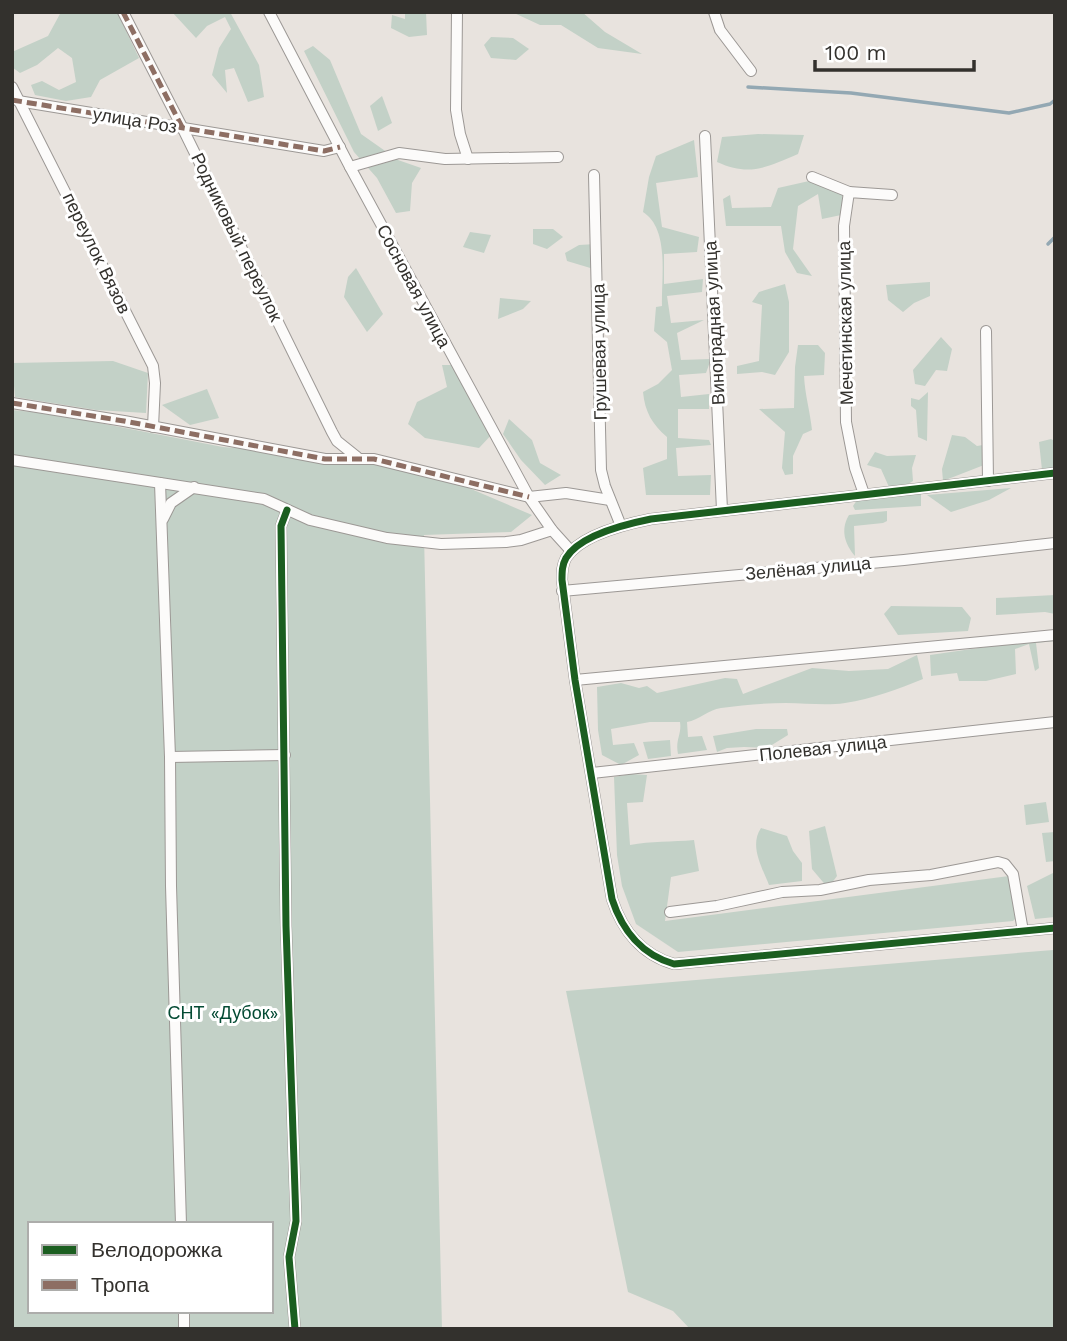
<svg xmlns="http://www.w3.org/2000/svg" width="1067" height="1341" font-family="'Work Sans',sans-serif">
<rect width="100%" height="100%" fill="#e8e3de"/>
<g fill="#c3d1c7" fill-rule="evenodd">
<path d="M61,12H117L139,58L100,80L91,97L66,101L35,95L31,85L42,81L59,90L76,82L72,58L58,48L37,65L20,73L12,67V52L48,36Z"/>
<path d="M172,12H230L259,65L264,97L248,102L234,68L225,70L227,93L212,75L219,48L231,29L225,17L207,26L196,38Z"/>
<path d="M405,12H426L427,35L409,37L391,28L392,15L405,19Z"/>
<path d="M512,12H582L605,32L642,54L598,48L561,25H540Z"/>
<path d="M491,37L513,38L529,49L516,60L491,58L484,45Z"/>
<path d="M313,46L330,60L361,134L398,160L421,168L412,183L410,211L396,213L377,178L354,152L304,51Z"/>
<path d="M382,96L392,123L378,131L370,106Z"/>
<path d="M758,134L804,135L798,154C767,167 750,177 717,162L722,137Z"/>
<path d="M694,140L698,177L656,183L662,227L699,237L697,252L664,254V284L703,279L702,292L667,296L671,323L704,320L677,333L681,360L711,359L706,373L679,375L681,397L709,394V409H678V438L709,440L711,445L676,448L678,476L711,475L710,495H646L643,468L667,459V437C652,424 645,412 643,392L658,384L672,370L667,342L654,331L656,307L662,306C661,278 670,229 643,212L649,177L656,156Z"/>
<path d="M818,179L841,189L846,214L822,219L818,194L798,206L793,249L812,276L797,273L785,252L781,226H726L723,199L730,195L732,208L771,207L778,188Z"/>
<path d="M533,229H553L563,237L547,249L533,244Z"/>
<path d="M470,232L491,235L484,253L463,247Z"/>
<path d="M596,244L597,270L567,261L565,253L579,245Z"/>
<path d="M356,268L383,314L367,332L344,297L348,277Z"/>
<path d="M930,282V296L914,303L903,312L888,300L886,285Z"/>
<path d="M785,284L789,302V352L775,375L762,372L737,374V366L759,361L762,305L752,302L759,292Z"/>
<path d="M500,298L531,301L523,309L498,319Z"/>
<path d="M941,337L952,349L947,371L936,370L925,386L915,384L913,370Z"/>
<path d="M798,345H818L825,353L824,375L804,376C805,395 810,411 812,430L803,434L793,456V474L785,475L782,468L785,432L759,409L794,408L795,367Z"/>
<path d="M113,361L148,373L146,413L96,410L15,397L12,363Z"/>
<path d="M442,365H458L494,432L479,448L425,438L408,424L417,402L447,387Z"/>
<path d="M207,389L219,418L190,425L162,405Z"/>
<path d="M928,392L927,441L918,437L916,410L911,406V398L919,400Z"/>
<path d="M12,410L53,414L223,447L410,463L532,515L511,532L424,535L442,1329H12ZM30,1224H271V1311H30Z"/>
<path d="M509,419L532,440L540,463L561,475L545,485L521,460L503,434Z"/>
<path d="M952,435L965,437L977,446L983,445L984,465L943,481L942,469Z"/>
<path d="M1051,439L1055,441V471L1042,470L1039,442Z"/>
<path d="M875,452L887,456L916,455L912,468L913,481L905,486L889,487L881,469L867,465Z"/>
<path d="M1011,488L989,500L951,512L927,495Z"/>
<path d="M921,492V506L855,510L853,506L857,500L887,498Z"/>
<path d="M887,511V521L883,523L854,526L855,556C845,544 840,530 849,515Z"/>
<path d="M1055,595V614L1045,612L996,615V598Z"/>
<path d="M891,606L962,607L971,618L968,631L898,635L884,614Z"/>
<path d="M1055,637V641L1036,643L1039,668L1035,671L1029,644L1015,649L1016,674L986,681H959L957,673L931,676L930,655Z"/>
<path d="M917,655L923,679C898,689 872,699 845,703C825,706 806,703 786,703C765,703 742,705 721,708C708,710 699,720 687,722L688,737L702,736L707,750L678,754C675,740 682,734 680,722H650L611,729L613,745L634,743L639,755L621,765L602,755L598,730L597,687L621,683L639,688L647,686L657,693L725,678L737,679L743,694L812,668L849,671L888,669Z"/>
<path d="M756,729H787L788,735L767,748L744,747L727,748L717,752L713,736Z"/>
<path d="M670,740L671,756L648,759L643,742Z"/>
<path d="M631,774L647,775L643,802L627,803L630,845C651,841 672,842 694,840L699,871L671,877L665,921L1009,876L1020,914L1013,921L678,952L636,924L622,886L617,855L614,777Z"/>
<path d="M1046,802L1049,822L1026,825L1024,805Z"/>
<path d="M825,826L837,876L828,888L812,869L809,831Z"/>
<path d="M761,828L787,836L793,851L802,863V881L769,885C762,867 749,846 761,828Z"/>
<path d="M1055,832V861L1046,862L1042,833Z"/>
<path d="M1055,872V917L1035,919L1027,886Z"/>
<path d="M1053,950L1055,952V1329H690L673,1311L628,1292L566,991Z"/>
</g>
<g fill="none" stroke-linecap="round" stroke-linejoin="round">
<g stroke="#93a8b3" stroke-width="3.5">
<path d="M748,87L851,93L1009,113L1050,104L1055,100"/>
<path d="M1048,244L1055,237"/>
</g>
<g stroke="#9c9895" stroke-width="12">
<g id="minor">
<path d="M123,12L182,127L332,432L337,441L357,457"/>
<path d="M269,12L350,167L529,497L552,530L571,551"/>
<path d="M457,12L456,110L460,134L468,159"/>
<path d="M714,12L720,30L751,71"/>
<path d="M12,87L153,366L155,383L153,427"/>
<path d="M18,101L324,151L340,147"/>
<path d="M705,136L722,510"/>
<path d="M350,167L399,153L445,159L558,157"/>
<path d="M594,175L601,470L605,486L621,526"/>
<path d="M812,177L849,192"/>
<path d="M986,331L988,481"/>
<path d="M12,403L124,421L325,459H374L529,497L566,493L610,500"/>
<path d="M12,460L264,499L310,520L387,538L441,544L506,542L521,540L552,530"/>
<path d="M1055,473L651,519C626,524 580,535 566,558C562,565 562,572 562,580L575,680L612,899C622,930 642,955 674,964L1055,928"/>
<path d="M160,483L170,757L171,886L181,1224"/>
<path d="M864,494L855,468L846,422L844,226L849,192L892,195"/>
<path d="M287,510L281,526L286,926L296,1221L289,1257L295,1329"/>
<path d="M163,519L171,503L194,487"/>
<path d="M562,591L904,560L1055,543"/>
<path d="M575,680L1055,635"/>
<path d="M170,757L285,755"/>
<path d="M592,773L1055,722"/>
<path d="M670,912L717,906L782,892L820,890L869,880L931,875L998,862L1005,864L1013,874L1023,931"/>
<path d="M184,1311V1329"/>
</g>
</g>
<use href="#minor" stroke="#fcfbfa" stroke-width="10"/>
<g stroke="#8d6e63" stroke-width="5" stroke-dasharray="10 5" stroke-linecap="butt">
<path d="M123,12L182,127"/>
<path d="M12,100L324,151L340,147"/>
<path d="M12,403L124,421L325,459H374L529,497"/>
</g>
<g stroke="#fff" stroke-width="11">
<g id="cycleway">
<path d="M1055,473L651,519C626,524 580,535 566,558C562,565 562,572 562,580L575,680L612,899C622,930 642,955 674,964L1055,928"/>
<path d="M287,510L281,526L286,926L296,1221L289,1257L295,1329"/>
</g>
</g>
<use href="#cycleway" stroke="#1b5e20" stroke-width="7"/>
</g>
<g text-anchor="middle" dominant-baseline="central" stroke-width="6" stroke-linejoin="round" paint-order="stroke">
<g font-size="18" fill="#33312d" stroke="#fff">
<text transform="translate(135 120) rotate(9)">улица Роз</text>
<text transform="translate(237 237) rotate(64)">Родниковый переулок</text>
<text transform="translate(97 253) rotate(64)">переулок Вязов</text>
<text transform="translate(414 286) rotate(62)">Сосновая улица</text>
<text transform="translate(714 323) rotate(-93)">Виноградная улица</text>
<text transform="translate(845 323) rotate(-91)">Мечетинская улица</text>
<text transform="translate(599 352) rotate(-91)">Грушевая улица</text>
<text transform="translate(808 568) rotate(-5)">Зелёная улица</text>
<text transform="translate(823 748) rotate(-6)">Полевая улица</text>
</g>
<g font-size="18" fill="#044b34" stroke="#fff">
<text x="223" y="1012">СНТ «Дубок»</text>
</g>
</g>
<rect width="1067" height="1341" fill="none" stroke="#33312d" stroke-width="28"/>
<rect x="28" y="1222" width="245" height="91" fill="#ffffff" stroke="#adadab" stroke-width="2"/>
<rect x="42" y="1245" width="35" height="10" fill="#1b5e20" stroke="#adadab" stroke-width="2"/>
<text x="91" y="1257" font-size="21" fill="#33312d">Велодорожка</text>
<rect x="42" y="1280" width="35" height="10" fill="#8d6e63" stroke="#adadab" stroke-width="2"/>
<text x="91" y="1292" font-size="21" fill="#33312d">Тропа</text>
<path d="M815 60v10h159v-10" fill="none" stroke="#33312d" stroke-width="3.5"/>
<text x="825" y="60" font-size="21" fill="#33312d" stroke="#ffffff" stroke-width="5" paint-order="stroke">100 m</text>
</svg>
